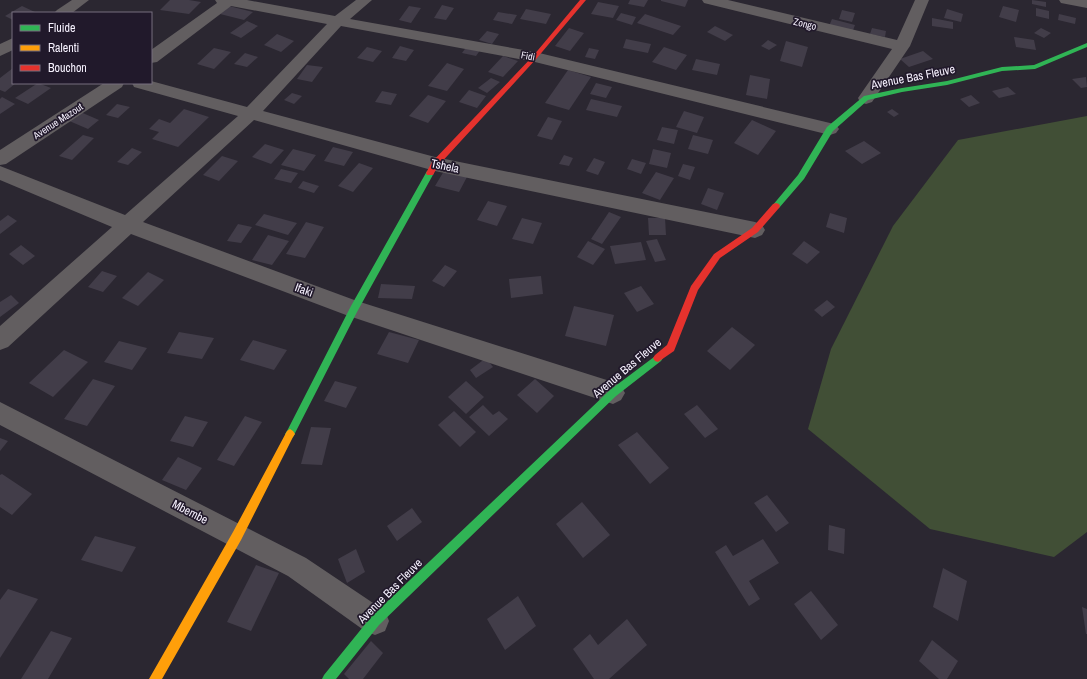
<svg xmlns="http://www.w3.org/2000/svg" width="1087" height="679" font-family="'Archivo Narrow',sans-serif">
<rect width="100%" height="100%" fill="#2b2731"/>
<path fill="#414f36" d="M1087,116V532L1054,557L930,529L808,429L831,349L893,226L958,140Z"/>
<g fill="#423d49">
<path d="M170,0H189L201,2L189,14L160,10Z"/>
<path d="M630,0H648L644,7L628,4Z"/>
<path d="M661,0H688L685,7L661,1Z"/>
<path d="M1032,0L1046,2V7L1032,4Z"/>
<path d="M598,2L619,6L613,18L591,14Z"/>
<path d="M442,5L454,8L446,20L434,18Z"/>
<path d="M22,6L37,13H13V20L5,16Z"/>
<path d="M229,6L253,12L244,20L220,14Z"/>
<path d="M409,6L421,8L411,23L399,20Z"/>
<path d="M1003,6L1019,10L1016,22L999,17Z"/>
<path d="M1036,8L1049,11V19L1036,16Z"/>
<path d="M526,9L551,14L546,24L520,19Z"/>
<path d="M947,9L963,14L961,22L944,18Z"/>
<path d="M842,10L855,13L852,22L839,19Z"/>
<path d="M498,12L517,15L512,24L493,20Z"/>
<path d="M621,13L636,17L632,25L616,20Z"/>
<path d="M645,14L681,26L673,35L637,23Z"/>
<path d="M1059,14L1076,18L1075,24L1058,20Z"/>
<path d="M932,18L953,22V29L932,26Z"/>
<path d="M832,19L855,25L852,33L829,26Z"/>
<path d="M247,21L258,26L241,38L230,33Z"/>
<path d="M715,26L733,35L725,41L707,32Z"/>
<path d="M569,28L584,33L570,51L555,46Z"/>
<path d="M872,28L886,31L885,37L870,34Z"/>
<path d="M1041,28L1051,33L1044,38L1034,33Z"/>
<path d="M487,31L499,34L492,44L479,40Z"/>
<path d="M277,34L294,41L281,52L264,45Z"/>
<path d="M1014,37L1034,40L1036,50L1016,47Z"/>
<path d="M626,39L651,44L648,53L623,48Z"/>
<path d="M768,40L777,45L769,50L761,46Z"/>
<path d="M786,41L808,47L802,67L780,61Z"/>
<path d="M400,46L414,50L406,61L392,58Z"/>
<path d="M467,46L481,49L476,56L462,53Z"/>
<path d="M367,47L382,51L373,62L357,58Z"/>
<path d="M664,47L687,55L676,70L652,62Z"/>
<path d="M214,48L231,52L214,69L197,64Z"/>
<path d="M589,48L599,50L595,59L585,57Z"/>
<path d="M923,51L933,59L909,67L900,59Z"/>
<path d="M245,53L258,57L247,67L234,64Z"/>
<path d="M503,56L518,61L503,77L488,72Z"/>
<path d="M696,59L720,64L717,75L692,70Z"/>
<path d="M447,63L464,69L447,91L428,86Z"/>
<path d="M307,65L323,67L312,82L297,79Z"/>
<path d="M13,68V83H16L5,92L0,90V78Z"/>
<path d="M568,70L591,77L569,110L545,103Z"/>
<path d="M750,75L770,79L767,99L746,95Z"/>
<path d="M1086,77L1087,87L1081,88L1072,79Z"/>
<path d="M491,78L500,82L487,93L478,88Z"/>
<path d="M38,83L51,88L28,104L15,98Z"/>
<path d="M596,83L612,87L606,98L590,94Z"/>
<path d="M1008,87L1016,94L999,98L992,91Z"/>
<path d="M469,90L486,96L477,108L459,102Z"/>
<path d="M382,91L397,94L391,105L375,102Z"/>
<path d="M292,93L302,96L294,104L284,100Z"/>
<path d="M428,95L446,101L428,123L409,116Z"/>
<path d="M971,95L980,103L969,107L960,99Z"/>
<path d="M2,97L15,104L0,114V99Z"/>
<path d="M591,99L622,106L617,117L586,110Z"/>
<path d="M117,104L130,107L118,118L106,115Z"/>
<path d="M184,109L209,117L178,147L152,139L159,132L149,129L159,119L170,123Z"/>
<path d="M892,109L899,114L894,117L887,112Z"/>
<path d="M78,111L99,120L88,129L67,120Z"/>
<path d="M684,111L704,117L697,133L676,127Z"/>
<path d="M548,117L562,121L552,140L537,136Z"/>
<path d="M752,120L776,131L758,155L734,143Z"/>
<path d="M662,127L678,130L674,144L657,140Z"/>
<path d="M83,135L94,138L72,160L59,156Z"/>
<path d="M693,135L713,140L708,154L688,149Z"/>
<path d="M864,141L881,153L862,164L845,151Z"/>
<path d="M265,144L284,150L271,164L252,157Z"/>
<path d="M333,147L353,152L344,166L324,161Z"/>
<path d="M132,148L142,152L128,165L117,162Z"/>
<path d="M293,149L316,155L304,171L281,165Z"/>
<path d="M653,149L671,153L667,168L649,164Z"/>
<path d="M564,155L573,158L569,166L559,164Z"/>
<path d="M222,156L238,161L219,181L203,175Z"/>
<path d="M594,158L605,162L598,175L586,171Z"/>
<path d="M632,159L646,163L641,174L627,169Z"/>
<path d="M359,163L373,168L353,192L338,186Z"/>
<path d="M683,164L695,167L690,180L678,176Z"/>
<path d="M281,169L298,173L291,183L274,179Z"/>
<path d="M444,171L467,177L459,192L435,186Z"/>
<path d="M656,172L674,178L660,200L642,193Z"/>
<path d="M303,181L319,186L314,193L298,188Z"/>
<path d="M708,188L724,193L717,210L701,204Z"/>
<path d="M488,201L507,206L497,226L477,220Z"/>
<path d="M609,212L621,217L602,244L591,239Z"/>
<path d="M830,213L847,218L844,233L826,227Z"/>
<path d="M264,214L297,223L288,235L255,225Z"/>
<path d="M8,215L17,221L0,234V221Z"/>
<path d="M522,218L542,223L533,244L512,239Z"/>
<path d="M648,218H665L666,235H649Z"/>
<path d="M306,222L324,227L305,258L286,254Z"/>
<path d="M238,224L252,227L241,243L227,241Z"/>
<path d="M268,235L289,241L272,265L252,260Z"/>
<path d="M657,239L666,260L655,262L646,241Z"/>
<path d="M588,241L605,249L593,265L577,257Z"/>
<path d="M804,241L820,252L807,264L792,254Z"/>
<path d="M641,242L646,260L615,264L610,246Z"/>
<path d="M21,245L35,256L23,265L9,254Z"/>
<path d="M445,265L457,271L444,287L432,281Z"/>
<path d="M102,271L117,276L103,292L88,287Z"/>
<path d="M148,272L164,280L138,306L122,298Z"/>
<path d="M541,276L543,294L511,298L509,279Z"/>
<path d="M381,284L415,286L412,299L378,298Z"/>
<path d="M641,286L654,304L637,312L624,293Z"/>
<path d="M11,295L19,303L0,317V302Z"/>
<path d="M827,300L835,307L822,317L814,310Z"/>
<path d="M574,306L614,315L606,346L565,336Z"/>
<path d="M732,327L755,345L730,370L707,351Z"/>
<path d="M179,332L214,338L202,359L167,353Z"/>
<path d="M389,332L419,340L408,363L377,354Z"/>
<path d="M253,340L287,350L274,370L240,360Z"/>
<path d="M119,341L147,348L132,370L104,362Z"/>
<path d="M64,350L88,362L53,397L29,383Z"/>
<path d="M486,358L493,367L476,378L470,370Z"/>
<path d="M93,379L115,386L87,426L64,419Z"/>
<path d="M535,379L554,396L537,413L517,395Z"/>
<path d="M335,381L357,387L346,408L324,401Z"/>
<path d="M466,381L484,397L466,414L448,397Z"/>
<path d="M483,405L493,415L499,411L508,419L489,436L469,417Z"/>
<path d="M697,405L718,429L705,438L684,414Z"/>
<path d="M454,411L476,432L460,447L438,425Z"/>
<path d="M185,416L208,422L193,447L170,441Z"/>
<path d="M245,416L262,422L234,466L217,460Z"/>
<path d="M311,427L331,428L322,465L301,464Z"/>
<path d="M637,432L669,468L650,484L618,445Z"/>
<path d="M0,438L8,441L0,451Z"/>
<path d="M178,457L202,468L186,490L162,480Z"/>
<path d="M2,474L32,494L12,515L0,507V475Z"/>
<path d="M767,495L789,523L776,532L754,503Z"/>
<path d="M582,502L610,535L583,558L556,524Z"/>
<path d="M412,508L422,522L397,541L387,526Z"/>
<path d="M829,525L845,529L844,554L828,550Z"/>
<path d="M95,536L136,547L122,572L81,560Z"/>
<path d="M763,539L779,563L749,581L760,599L749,606L715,552L726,545L733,556Z"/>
<path d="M356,549L365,572L347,583L338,559Z"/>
<path d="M256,565L279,573L251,631L227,622Z"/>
<path d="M943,568L967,581L958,621L933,607Z"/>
<path d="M8,589L38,599L0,658V600Z"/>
<path d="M811,591L838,625L821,640L794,604Z"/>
<path d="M518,596L536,626L505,650L487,619Z"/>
<path d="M1082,607L1087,609V634H1086Z"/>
<path d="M627,619L647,645L609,679H594L573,649L590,634L598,645Z"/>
<path d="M51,631L72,638L48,679H21Z"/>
<path d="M932,640L958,661L947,679H939L919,661Z"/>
<path d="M371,641L383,653L363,679H349L344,674Z"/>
</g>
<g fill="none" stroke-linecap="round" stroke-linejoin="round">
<g fill="#625e60" fill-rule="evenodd">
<path d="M72,0H89L72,13H54L57,10Z"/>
<path d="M215,0H247L335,16L356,0H372L350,19L535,52L830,123L836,125L839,129L836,133L830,135L535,62L341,26L263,111L435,157L755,222L762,225L765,230L762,235L755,238L435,171L254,120L143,222L357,301L613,382L621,386L625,393L621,400L613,404L346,315L131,234L8,347L0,350V326L112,227L0,180V166L125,215L238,116L134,87L132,83H151V81L247,107L327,24L231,6L157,62L151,63V50L217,3Z"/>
<path d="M702,0H728L897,40L915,0H929L910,46L872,102L866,104L860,102L858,98L892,49L704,3Z"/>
<path d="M1059,0H1087V8L1061,3Z"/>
<path d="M13,38V50L0,56V44Z"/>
<path d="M104,83H124L122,87L6,164L0,165V150Z"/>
<path d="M0,402L306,558L385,611L389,621L385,631L375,635L365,631L288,576L0,425Z"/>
</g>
<g fill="#30b455" fill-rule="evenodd">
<path d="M1087,43V47L1035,69L1002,71L947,85L902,92L868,100L833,131L804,179L779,208L776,209L772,206L798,175L827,127L864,96L902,88L947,81L1002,67L1034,65Z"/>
<path d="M430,170L434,173L357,312L293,437L290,439L287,437L285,434L287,431L351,306L427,171Z"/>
<path d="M658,354L661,355L663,358L661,361L616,396L379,625L336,679H322L324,675L371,617L610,390Z"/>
</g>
<path fill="#ff9f0a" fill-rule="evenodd" d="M290,429L293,431L295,434L293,437L241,540L162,679H149L233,532L287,431Z"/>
<g fill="#e5322d" fill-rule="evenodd">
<path d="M580,0H586L537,58L438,166L433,175H427L426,173L432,162L533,56Z"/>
<path d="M776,203L779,204L780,206L779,208L758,232L720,258L698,290L674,351L658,362L655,361L653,358L655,355L667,345L691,286L714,254L752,228L773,204Z"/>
</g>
</g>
<g text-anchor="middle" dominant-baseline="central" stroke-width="3.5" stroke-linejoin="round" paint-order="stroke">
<g font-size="10" fill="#f6f1fe" stroke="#21192b">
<text transform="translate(805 24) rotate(14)">Zongo</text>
<text transform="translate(528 56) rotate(11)">Fidi</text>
<text transform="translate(58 121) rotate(-33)">Avenue Mazout</text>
</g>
<g font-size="12" fill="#f6f1fe" stroke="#21192b">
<text transform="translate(913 77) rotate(-11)">Avenue Bas Fleuve</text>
<text transform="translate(445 166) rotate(12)">Tshela</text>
<text transform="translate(304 290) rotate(20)">Ifaki</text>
<text transform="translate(627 368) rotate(-40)">Avenue Bas Fleuve</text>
<text transform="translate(190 512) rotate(27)">Mbembe</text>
<text transform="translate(390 591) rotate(-45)">Avenue Bas Fleuve</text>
</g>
</g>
<rect x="12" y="12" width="140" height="72" fill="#21192b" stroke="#766f7f"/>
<rect x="20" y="25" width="20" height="6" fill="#30b455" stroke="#766f7f"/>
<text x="48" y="32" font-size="12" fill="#f6f1fe">Fluide</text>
<rect x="20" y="45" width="20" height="6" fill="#ff9f0a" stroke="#766f7f"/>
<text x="48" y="52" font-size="12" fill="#f6f1fe">Ralenti</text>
<rect x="20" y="65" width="20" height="6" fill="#e5322d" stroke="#766f7f"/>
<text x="48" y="72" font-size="12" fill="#f6f1fe">Bouchon</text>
</svg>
